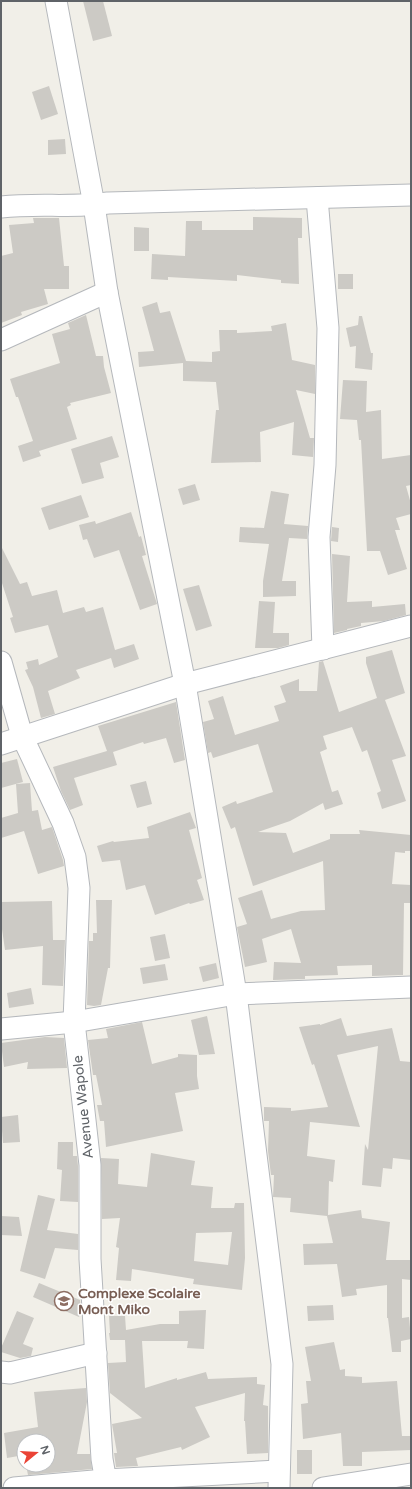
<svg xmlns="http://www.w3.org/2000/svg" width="412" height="1489" font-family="'Varela Round',sans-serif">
<rect width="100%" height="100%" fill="#f1efe8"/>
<g fill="#cccac5" fill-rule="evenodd">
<path d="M83,1H103L112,36L93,41Z"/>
<path d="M49,86L58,114L41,120L32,92Z"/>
<path d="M65,139L66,154L48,155V140Z"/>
<path d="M253,217L302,218V238H298L299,284L281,283V280L237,275V281L168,277V280L151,279L152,254L185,256L186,221H202V230H253Z"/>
<path d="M33,218H59L64,266H69V289H44L48,304L21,312L22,315L1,323V256L13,253L9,225L34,223Z"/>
<path d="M134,227L149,228V251H134Z"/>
<rect x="338" y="274" width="15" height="15"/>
<path d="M157,302L160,313L170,311L186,361L212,362V352L220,351L219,330H237V333L272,331L271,326L286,323L292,360L315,365V394L296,390L310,438H314L313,457L292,455L294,422L260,432L261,462L211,463L216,410H219L216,382L183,381V363L139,367L138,352L154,351L142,307Z"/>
<path d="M86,315L96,356H103L104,367L111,393L70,403L71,405L67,407L77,439L39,451L41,456L23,462L18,446L33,441L18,397H16L10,379L60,363L52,334L70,329L68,323Z"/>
<path d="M359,316H362L371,353H373L372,370L355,368L356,346L350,347L346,328L358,325Z"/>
<path d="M343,380L367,381L366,412L381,410L382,459L411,455V485L406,486L411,504V514L396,518L400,530H395L407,569L388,575L380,551H367L361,440H359L357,420L340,419Z"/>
<path d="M112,436L119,457L100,463L104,478L82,484L71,449Z"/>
<path d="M195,484L200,500L183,505L178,489Z"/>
<path d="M271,491L289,494L284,524L308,526L307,539L289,538L282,581H296V596L263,597V581L269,544L239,542L240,527L264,528Z"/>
<path d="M81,495L89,517L49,530L41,508Z"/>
<path d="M131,512L139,537L141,536L146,555L142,556L157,604L140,610L119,550L94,558L87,539L83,540L79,525L95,521L96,524Z"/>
<path d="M332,527L339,528L338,542L331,541Z"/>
<path d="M1,546L20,584L27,582L32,596L57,590L63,613L84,607L86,612L103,607L115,650L134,644L139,659L114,668L111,658L76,670L80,678L48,691L55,714L41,718L33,687L25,670L28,669L26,662L38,659L39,665L58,657L48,625L15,633L10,618L13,617L1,580Z"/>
<path d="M332,554L350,556L347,602L372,601V607L405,604L406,615L384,621L361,623V626L347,629V630L334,633Z"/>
<path d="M199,585L212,626L196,631L183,589Z"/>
<path d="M259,601L275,602L273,633H289V645L278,648H255Z"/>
<path d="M392,650L405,693L385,700L406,756L392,760L406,801L382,809L377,793L381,791L367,750L362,752L352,727L323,736L327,749L320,752L332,792L338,790L343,804L325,810L323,803L290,821L258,832L286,833L293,853L330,839V834H360L359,830L411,835V851H405V853L395,852L392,884L411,885V903H404L403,975L372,976V965L337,966L338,975L305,976V979L273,980L274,962L301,963L291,929L262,939L267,962L245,967L237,927L247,924L238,898L262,890L271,919L301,911L325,910L323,861L253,886L235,827L231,829L222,807L236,801L237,804L273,792L258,744L213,758L211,752L208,753L203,722L214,719L208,701L223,696L235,735L279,721L274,706L286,702L280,686L299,679V691H317L319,662L323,661L339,712L377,698L366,663V657Z"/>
<path d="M176,702L185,760L174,763L166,738L144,744L143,742L113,752L117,765L74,778L83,805L70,810L61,791L53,767L107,751L98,726Z"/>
<path d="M17,759L23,782L1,788V763Z"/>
<path d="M146,781L152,804L137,808L130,785Z"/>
<path d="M30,783L32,811L38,810L42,830L52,827L63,860L64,866L38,874L24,831L1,838V818L18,813L16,784Z"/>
<path d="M190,812L196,828L189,830L202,878L197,880L204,900L190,904L189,903L155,915L145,885L126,890L120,860L102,862L97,846L113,841L114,842L149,838L147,827Z"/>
<path d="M96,900H112L110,968H108L101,1005L94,1006L87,1005L89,941H93V933H97Z"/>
<path d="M52,901L53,940H65L63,986L42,985L43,946L5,950L1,922V902Z"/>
<path d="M165,934L170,958L155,961L150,937Z"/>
<path d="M216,963L219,978L203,982L199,967Z"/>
<path d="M165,964L168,980L143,984L140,968Z"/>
<path d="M31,988L34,1004L9,1008L7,993Z"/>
<path d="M207,1016L215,1054L199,1055L191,1020Z"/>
<path d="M341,1018L347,1036L392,1028L400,1061L411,1062V1160L393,1158L392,1169L383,1168L381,1187L362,1185L365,1144L368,1150L378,1046L337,1055L360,1127L310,1122L307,1156L335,1160L333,1182L329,1181L328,1215L361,1210L362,1218L390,1222L386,1260H411V1280L402,1279V1318L409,1317L411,1339L401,1341V1352H392L388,1318H387V1285L356,1289L357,1295L342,1297L337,1264L304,1265L303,1244L333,1243L327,1216L290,1212L291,1198L273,1197L274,1175H271L268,1151L269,1121H264V1107L291,1108V1111L328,1107L314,1064L312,1065L299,1027L320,1024V1025Z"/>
<path d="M142,1022L152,1064L178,1057V1054L197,1055V1076L199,1089L175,1093L183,1131L106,1147L104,1121H100L97,1105H102L96,1075H93L88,1040L108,1038L106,1029Z"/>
<path d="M45,1037L64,1038L67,1068L27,1069L28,1062L4,1067L1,1043Z"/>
<path d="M18,1115L20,1142L3,1143L1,1117Z"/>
<path d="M58,1142H73V1156H77L78,1166V1202L60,1201L62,1170L57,1169Z"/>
<path d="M151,1153L195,1161L191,1185L213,1187L211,1208H234L235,1203H244L245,1258L242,1290L193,1284L194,1279L132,1269L131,1281L116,1280L119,1248L116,1247L120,1218L102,1219L101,1158L119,1159L118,1184L147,1187ZM232,1232L228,1265L194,1261L196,1233Z"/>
<path d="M38,1195L55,1199L47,1230L78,1234V1250L55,1248L45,1279L20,1271Z"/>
<path d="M1,1216L19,1217L22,1236L1,1235Z"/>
<path d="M39,1283L80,1300L81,1312L79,1317L33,1297Z"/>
<path d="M333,1305L334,1320L308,1321L307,1306Z"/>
<path d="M206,1310L204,1349L187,1348L188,1341H142L145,1388L177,1378V1380L206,1372L208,1379L257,1377V1384L265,1385L263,1405L268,1406V1453L247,1454L245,1421H244L245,1393L195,1407L210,1437L182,1450L181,1447L136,1458L138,1466L116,1467L114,1453H117L112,1424L142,1418L110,1393L108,1363L126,1362L125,1340H110L109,1333H111H110L109,1316H125L126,1330L160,1324H179V1311Z"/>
<path d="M17,1311L34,1318L23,1344L33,1348L31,1356L20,1358L1,1352V1348Z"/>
<path d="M334,1342L340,1370L345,1369V1376L362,1377V1383L397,1381L402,1436H411V1450L362,1452V1466H343L341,1433L303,1439L301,1404L308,1403L306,1381H311L305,1347Z"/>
<path d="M86,1388L87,1402L77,1454H90L92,1469L28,1475L26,1465H48V1441H24V1455L7,1458L4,1433L38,1427L34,1392Z"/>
<rect x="297" y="1450" width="15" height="24"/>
</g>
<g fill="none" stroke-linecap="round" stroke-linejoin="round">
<g stroke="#b5b8bc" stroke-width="23">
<g id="street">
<path d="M56,1L94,205L107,292L185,684L236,994L282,1364L279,1488"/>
<path d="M317,198L328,328L325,465L319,537L323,649"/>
<path d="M1,207C37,203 73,208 108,203L411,195"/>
<path d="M1,340L107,292"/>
<path d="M1,662L22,736L63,823L75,857L79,888L74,1022L90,1165V1259L102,1459L107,1488"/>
<path d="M1,744L185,684L411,626"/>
<path d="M1,1029L74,1022L236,994L411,987"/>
<path d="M1,1372L10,1373L96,1353"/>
<path d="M14,1488L105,1480L278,1471"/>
<path d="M323,1488L411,1474"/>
</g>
</g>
<use href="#street" stroke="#fff" stroke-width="21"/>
</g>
<defs>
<g id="school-ring" transform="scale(1)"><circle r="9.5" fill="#fff" stroke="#8d6e63" stroke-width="1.5"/><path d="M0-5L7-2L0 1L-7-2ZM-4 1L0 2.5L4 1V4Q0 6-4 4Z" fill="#8d6e63"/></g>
</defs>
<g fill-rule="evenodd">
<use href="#school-ring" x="64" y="1301"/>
</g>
<g text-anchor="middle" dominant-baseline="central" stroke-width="3" stroke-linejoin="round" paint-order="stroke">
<g font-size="14" fill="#5f6368" stroke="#fff">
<text transform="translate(83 1107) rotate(-96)">Avenue Wapole</text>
</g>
<g font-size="14" font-weight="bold" fill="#785e54" stroke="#fff" text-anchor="start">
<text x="78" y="1293">Complexe Scolaire<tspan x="78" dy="16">Mont Miko</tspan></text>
</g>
</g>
<rect width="412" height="1489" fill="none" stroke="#5f6368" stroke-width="4"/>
<g transform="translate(36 1453) rotate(72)"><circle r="19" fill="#ffffff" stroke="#bfc1c3"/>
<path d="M0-3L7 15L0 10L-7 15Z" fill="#ea4335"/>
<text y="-6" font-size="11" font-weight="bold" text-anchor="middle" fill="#5f6368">N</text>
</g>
</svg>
